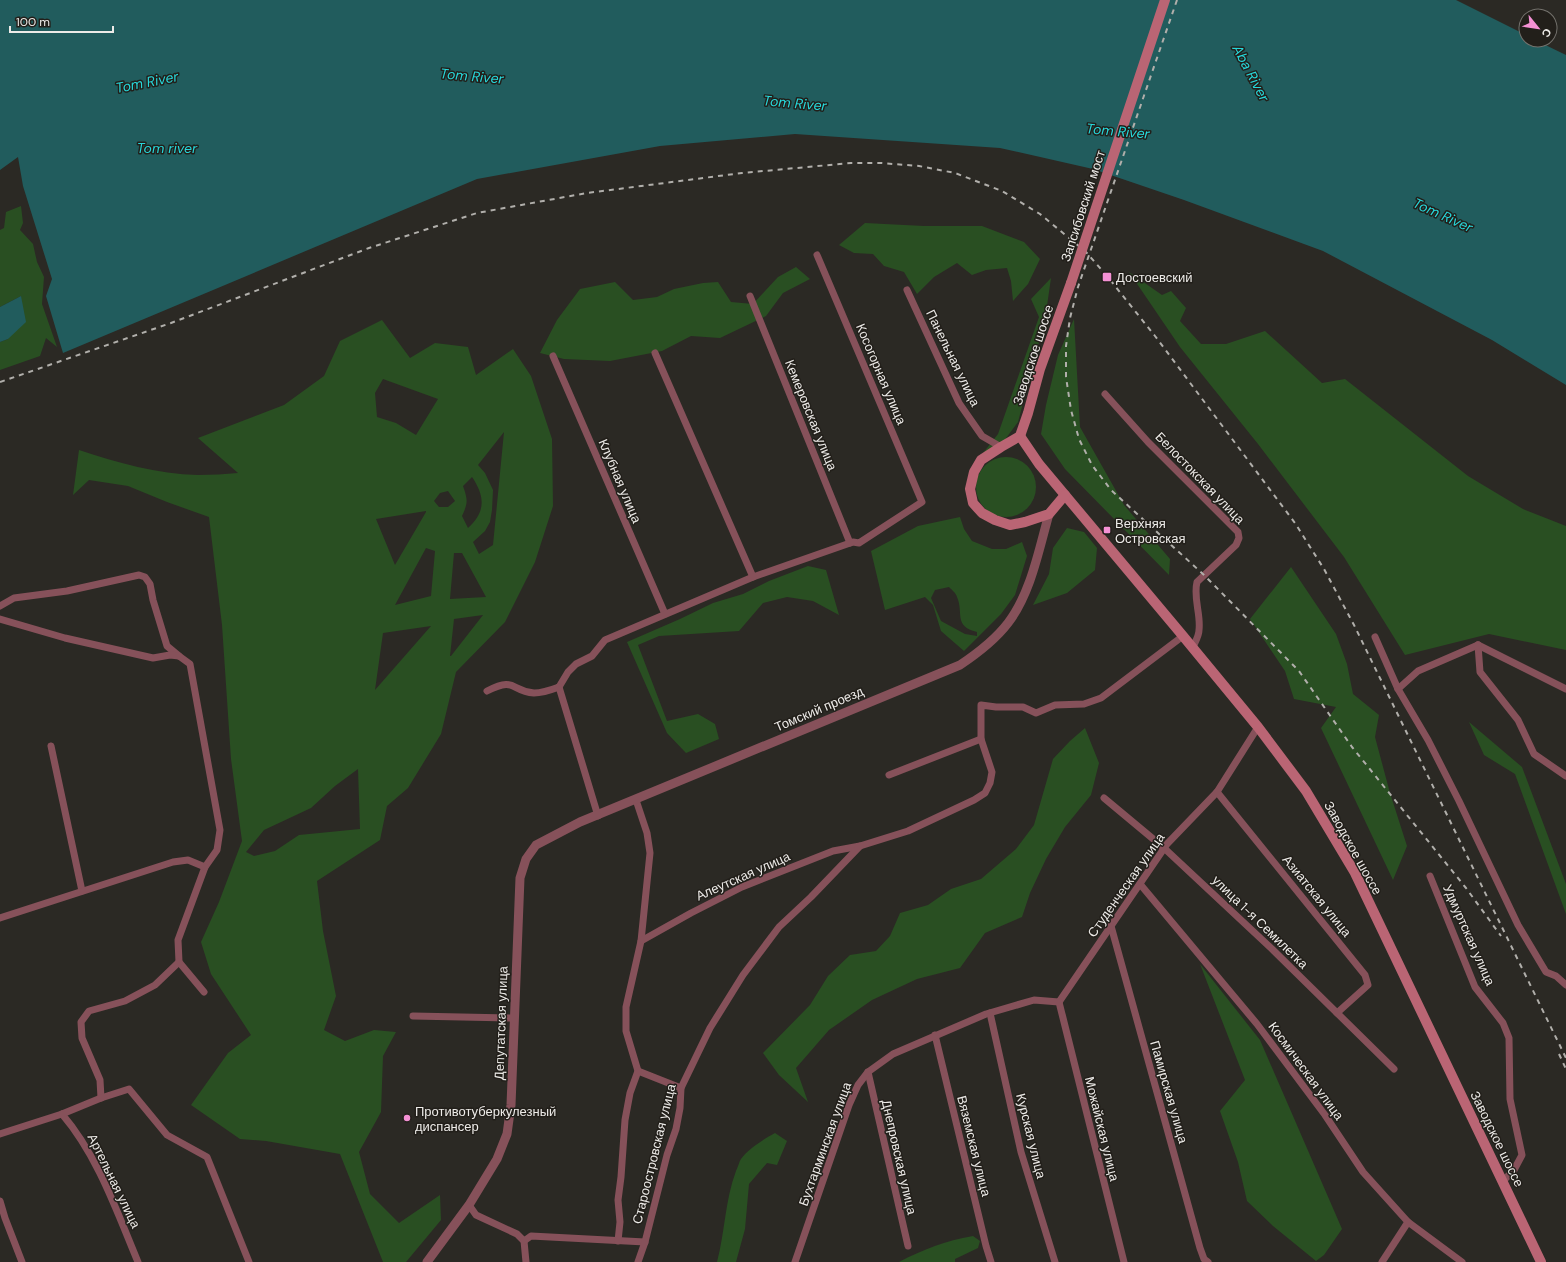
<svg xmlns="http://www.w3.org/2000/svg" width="1566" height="1262" font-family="'DM Sans',sans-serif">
<rect width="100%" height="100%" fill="#2b2924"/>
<g fill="#294f22" fill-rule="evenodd">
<path d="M21,206L23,223L20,230L33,244L37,262L44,277L42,304L57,347L46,338L40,356L0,370V342L8,339L21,296L0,307V230L4,228L6,212Z"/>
<path d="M865,223L924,226H982L1024,242L1040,259L1028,284L1013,301L1011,281L1007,268L986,270L972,275L957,263L934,277L917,294L904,272L884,266L873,254L854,253L839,245Z"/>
<path d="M796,267L810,279L783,293L766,316L720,338L691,336L662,351L610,361L564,359L540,353L557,320L580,289L615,282L633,300L657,297L674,289L703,283L718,282L731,302L753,304L778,277Z"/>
<path d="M1129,272L1162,295L1171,291L1186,308L1180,321L1201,344H1226L1265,331L1322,383L1345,379L1468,476L1523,509L1566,526V650L1489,634L1405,655L1344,557L1258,444L1180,347Z"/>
<path d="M1051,278L1045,320L1018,422L998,449L976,462L998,434L1039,317L1031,299Z"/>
<path d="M1074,319L1080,427L1124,505L1170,559L1169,575L1065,469L1041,434L1046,405L1058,355Z"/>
<path d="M382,320L410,358L435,343L468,347L476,375L513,349L531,376L552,439L553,506L535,562L505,622L456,672L441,734L408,788L387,806L380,840L317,881L323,931L336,996L324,1030L345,1041L374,1030L396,1032L383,1056L381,1112L359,1152L370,1194L399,1223L440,1195L441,1220L406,1262H383L340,1154L266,1141L240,1139L191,1105L228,1053L251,1035L211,974L201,942L219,902L242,841L231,759L222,625L209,517L167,502L128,486L89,480L73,495L79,450C118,463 157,474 198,475C212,475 225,474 238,473L198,438L284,405L324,376L340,341ZM383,379L438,399L416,435L396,423L377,417L375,393ZM504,432L493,545L479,554L473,542L485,531L490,522L492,510L493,490L485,473L478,465ZM472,477C485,496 486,512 468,528L462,516C468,503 468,500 463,486ZM448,491L455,501L448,507H439L434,501L440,493ZM426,511V512L395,565L376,519ZM426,548L435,551L431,596L395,605ZM454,553H462L486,597L450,599ZM483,615L451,656H450L454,619ZM431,626L375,690L383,633ZM358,769L360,829L299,835L275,851L254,856L246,852L264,830L311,808L335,786Z"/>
<circle cx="1006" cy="487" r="30"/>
<path d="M960,517L964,529L972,541L992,549H1006L1022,542L1027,556L1015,595L1001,614L964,651L941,631L933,605L925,597L885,610L871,551L918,526ZM949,587C952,590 956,593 957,597C964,613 953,626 977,632V636L965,634L941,621L931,598L935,590Z"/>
<path d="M1067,528L1084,532L1097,548L1095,570L1067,593L1033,605L1049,574L1053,548Z"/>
<path d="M808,566L826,570L839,615L813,601L787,597L763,603L739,631L659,636L638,645L667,721L698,714L715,724L719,739L686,753L667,733L627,642L680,619L713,603L743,594L769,581Z"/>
<path d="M1291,567L1336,634L1347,664L1353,694L1379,715L1375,737L1390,793L1407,846L1393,880L1321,728L1336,707L1294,699L1285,671L1250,619Z"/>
<path d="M1469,722L1522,767L1566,884V914L1515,774L1484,755Z"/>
<path d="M1085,728L1099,763L1091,795L1065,827L1046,859L1030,893L1022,917L985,933L960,968L917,979L872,1000L829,1030L796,1068L808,1102L779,1075L763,1053L810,1005L828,976L850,955L876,951L890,936L900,913L928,905L951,889L981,879L1016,849L1034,825L1053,759L1070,741Z"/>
<path d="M1200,964L1260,1040L1342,1229L1324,1255L1316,1261L1273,1226L1247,1201L1238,1162L1220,1111L1245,1080Z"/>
<path d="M775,1133L787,1141L777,1165L767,1163L749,1184L745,1229L736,1262H717C725,1232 725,1200 736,1171C738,1167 739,1162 741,1159C748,1149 764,1139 775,1133Z"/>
<path d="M973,1236L980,1241L978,1248L955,1259V1262H899C924,1249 945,1241 973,1236Z"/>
</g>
<g fill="#215c5d">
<path d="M0,0H1456L1526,35V40H1535L1566,55V385L1492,340L1323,251L1184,200L1093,169L1000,148L795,134L660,146L477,179L63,353L46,296L52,279L23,186L18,157L0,170Z"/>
<path d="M21,296L26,322L8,339L0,342V307Z"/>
</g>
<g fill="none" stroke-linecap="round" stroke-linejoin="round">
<g stroke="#86515a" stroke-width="7">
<path d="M907,290L959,403L982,436L1001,447"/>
<path d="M750,296L850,543"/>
<path d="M655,353L753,577"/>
<path d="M553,356L665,614"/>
<path d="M1105,394L1148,442L1238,532L1239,538L1236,545L1197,582C1193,598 1201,614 1199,630C1199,636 1195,642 1193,647"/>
<path d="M0,606L14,598L67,591L139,575L145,577L150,584L153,600L167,646L179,656"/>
<path d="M0,619L65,638L153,658L170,655L179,656L190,664L220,830L217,850L205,867L178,940L179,962L204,992"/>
<path d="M1375,637L1398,689L1428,740L1459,801L1518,925L1546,972L1556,976L1566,985"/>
<path d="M1478,645L1480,672L1518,720L1534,754L1566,776"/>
<path d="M1478,645L1566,689"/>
<path d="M559,687L568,672L576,664L592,656L605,640L753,577L853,542L859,543L922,502L817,255"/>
<path d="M559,687L598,816"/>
<path d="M1398,689L1418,671L1478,645"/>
<path d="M487,691C516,676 510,691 534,693C543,693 551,690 559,687"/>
<path d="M51,746L82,891"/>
<path d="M889,775L981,739"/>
<path d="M1217,792L1365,975L1368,985L1337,1013"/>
<path d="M1104,798L1164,848L1272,949L1394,1069"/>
<path d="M636,800L647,833L650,853L641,941"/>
<path d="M1430,876L1475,987L1503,1023L1509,1038L1510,1099L1522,1155L1514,1170L1503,1181"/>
<path d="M1140,884L1257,1024L1325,1115L1363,1172L1408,1222L1462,1262"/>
<path d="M0,918L173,862L188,860L205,867"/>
<path d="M1111,926L1200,1248L1204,1259L1208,1262"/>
<path d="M1059,1002L1167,844L1217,792L1258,727"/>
<path d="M1059,1002L1124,1262"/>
<path d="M990,1013L1021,1152L1055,1262"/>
<path d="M413,1016L513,1018"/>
<path d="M935,1035L986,1246L991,1262"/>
<path d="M638,1071L681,1088"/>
<path d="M868,1072L908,1246"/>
<path d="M101,1098L100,1080L82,1038L81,1022L89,1011L125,1001L155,985L179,962"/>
<path d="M62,1114C98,1156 117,1212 138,1262"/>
<path d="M0,1134L62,1114L101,1098L129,1089L167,1135L207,1157L249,1262"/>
<path d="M0,1201L5,1218L22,1262"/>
<path d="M469,1205L476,1215L517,1234L524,1241L526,1262"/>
<path d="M524,1241L531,1236L645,1242"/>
<path d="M618,1241L620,1222L618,1200L621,1177L625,1120L630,1093L638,1071L626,1031V1007L641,941L691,913L742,887L833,851L860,846"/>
<path d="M638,1262L645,1242L667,1155L676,1129L680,1108L681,1088L710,1028L743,975L779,927L811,897L860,846L908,831L974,800L985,793L990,783L992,772L981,739V705L996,707H1023L1036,713L1055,705L1084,704L1101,698L1183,636"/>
<path d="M795,1262L849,1105L858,1085L868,1072L893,1054L986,1014L1034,1000L1059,1002"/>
<path d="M1382,1262L1408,1222"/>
</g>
<path stroke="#86515a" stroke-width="9" d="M427,1262L469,1205L497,1159L507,1134L511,1105L520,878L526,859L536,845L580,822L960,665C978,653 995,640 1008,623C1031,593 1039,549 1049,514"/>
<g stroke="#ba6574" stroke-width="10">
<path d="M1020,436L1039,464L1183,636L1258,727L1306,791L1355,873L1541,1262"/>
<path d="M1065,495L1049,514L1025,522L1010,525L995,520L982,513L973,503L970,489L974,472L981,460L1001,447L1020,436L1028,413L1040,369L1071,283"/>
</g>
<g stroke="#b1afab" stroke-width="2" stroke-dasharray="5 5" stroke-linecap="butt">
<path d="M1177,0L1078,287L1070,318L1066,346V377L1071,410L1079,439L1092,465L1111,490L1204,575L1299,671L1352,747L1466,888L1501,936"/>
<path d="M0,382L171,323L369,248L477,213L587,193L742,173L851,163H881L919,166L955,173L1002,191L1040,214L1086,252L1107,276L1155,336L1295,523L1324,569L1354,625L1566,1058"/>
<path d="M1559,1054L1566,1069"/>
</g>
<path stroke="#ba6574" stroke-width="10" d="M1071,283L1165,0"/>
</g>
<g fill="#f491d4" stroke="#221f1a" stroke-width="1.5">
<rect x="1102" y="272" width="10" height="10" rx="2"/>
<rect x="1103" y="526" width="8" height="8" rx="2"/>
<circle cx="407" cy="1118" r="4"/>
</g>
<g text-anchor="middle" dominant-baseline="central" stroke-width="3" stroke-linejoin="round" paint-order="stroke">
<g font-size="13" fill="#edebe8" stroke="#221f1a">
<text transform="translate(1083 206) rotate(-72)">Запсибовский мост</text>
<text transform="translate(1033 355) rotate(-72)">Заводское шоссе</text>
<text transform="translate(953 358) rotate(64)">Панельная улица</text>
<text transform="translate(881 374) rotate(67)">Косогорная улица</text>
<text transform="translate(811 415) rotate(68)">Кемеровская улица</text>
<text transform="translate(1200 478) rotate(46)">Белостокская улица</text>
<text transform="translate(620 481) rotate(67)">Клубная улица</text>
<text transform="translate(819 709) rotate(-23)">Томский проезд</text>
<text transform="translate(1353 848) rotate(61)">Заводское шоссе</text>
<text transform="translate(743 876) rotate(-24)">Алеутская улица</text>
<text transform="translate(1126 885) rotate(-55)">Студенческая улица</text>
<text transform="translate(1317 896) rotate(51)">Азиатская улица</text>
<text transform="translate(1260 922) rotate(44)">улица 1-я Семилетка</text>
<text transform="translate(1469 935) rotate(66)">Удмуртская улица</text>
<text transform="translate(501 1023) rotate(-88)">Депутатская улица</text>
<text transform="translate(1306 1071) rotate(54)">Космическая улица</text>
<text transform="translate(1169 1092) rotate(74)">Памирская улица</text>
<text transform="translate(1102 1129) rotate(76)">Можайская улица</text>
<text transform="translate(1031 1136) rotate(76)">Курская улица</text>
<text transform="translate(1497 1139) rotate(64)">Заводское шоссе</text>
<text transform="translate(825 1144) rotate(-70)">Бухтарминская улица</text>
<text transform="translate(974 1146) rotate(76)">Вяземская улица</text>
<text transform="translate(654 1154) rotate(-76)">Староостровская улица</text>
<text transform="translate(899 1157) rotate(77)">Днепровская улица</text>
<text transform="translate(114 1181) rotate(64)">Артельная улица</text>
</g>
<g font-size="13" fill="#edebe8" stroke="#221f1a" text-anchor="start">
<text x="1116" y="277">Достоевский</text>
<text x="1115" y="523">Верхняя<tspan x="1115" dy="15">Островская</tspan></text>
<text x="415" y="1111">Противотуберкулезный<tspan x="415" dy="15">диспансер</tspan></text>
</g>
<g font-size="14" font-style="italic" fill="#27d8db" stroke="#221f1a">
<text transform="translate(1251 73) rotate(62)">Aba River</text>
<text transform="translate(472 76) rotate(5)">Tom River</text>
<text transform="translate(147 82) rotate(-11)">Tom River</text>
<text transform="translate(795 103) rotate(5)">Tom River</text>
<text transform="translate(1118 131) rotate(5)">Tom River</text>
<text x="167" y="148">Tom river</text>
<text transform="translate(1443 215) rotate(24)">Tom River</text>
</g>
</g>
<g transform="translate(1538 28) rotate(120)"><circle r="19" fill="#221f1a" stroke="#73716c"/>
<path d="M0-3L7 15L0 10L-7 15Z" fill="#f491d4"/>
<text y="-6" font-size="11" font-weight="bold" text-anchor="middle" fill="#edebe8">С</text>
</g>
<path d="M10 26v6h103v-6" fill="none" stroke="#edebe8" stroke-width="2"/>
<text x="16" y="26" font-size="12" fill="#edebe8" stroke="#221f1a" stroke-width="3" paint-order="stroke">100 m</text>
</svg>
